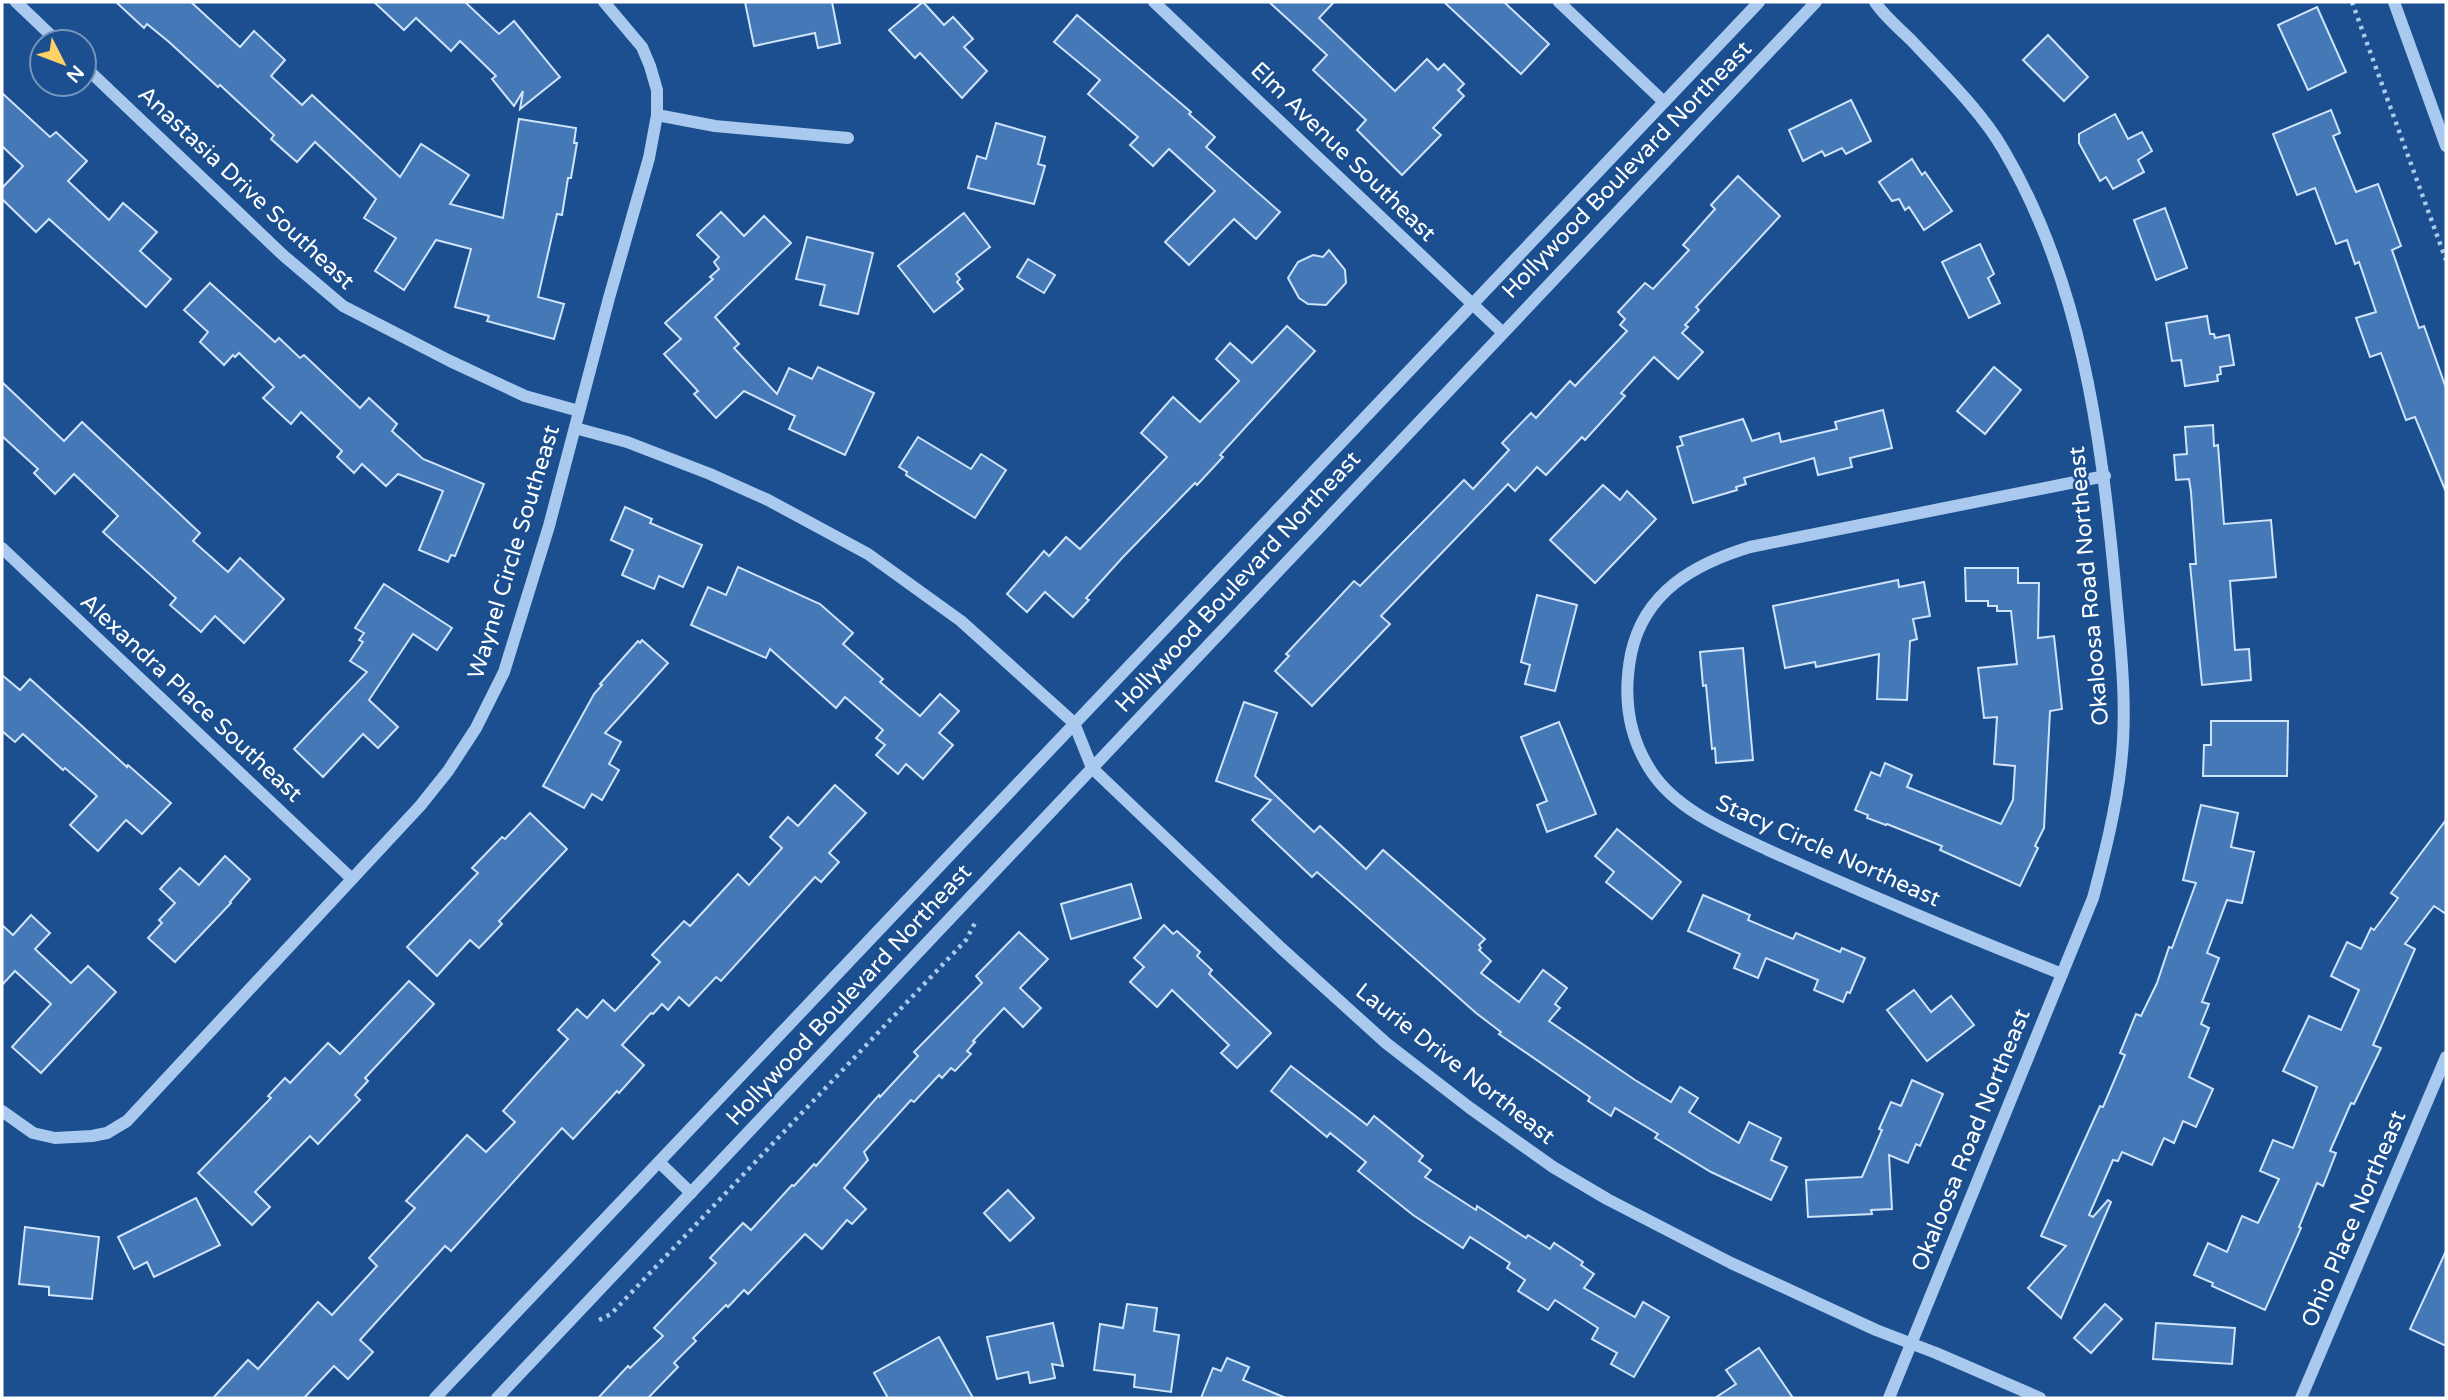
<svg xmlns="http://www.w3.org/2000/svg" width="2448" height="1400" font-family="'Varela Round',sans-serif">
<rect width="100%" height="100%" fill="#1b4f8f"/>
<g fill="#4478b7" stroke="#cfe3fa" stroke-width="2">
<path d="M116,2H191L240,47L254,31L285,60L271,76L302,105L312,95L400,177L421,144L469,175L450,204L503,218L519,119L576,128L574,143H577L571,178H568L562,215L557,214L538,297L564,304L554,339L487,321L489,316L455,307L471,249L436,240L404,290L375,271L396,238L364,218L376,199L315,142L297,162L271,139L274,135L220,85L218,87L169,42L147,24L144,28Z"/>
<path d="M374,2H465L499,34L514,21L560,77L520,109L523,91L514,106L492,79L496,76L460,41L451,51L416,18L404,30Z"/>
<path d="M745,2H832L840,43L818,48L815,33L754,46Z"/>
<path d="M923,2L944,25L953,17L973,39L964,47L987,71L962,98L920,53L915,58L889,30Z"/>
<path d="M1269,2H1334L1319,18L1395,91L1427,59L1438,70L1444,64L1464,84L1458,90L1464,96L1433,128L1441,135L1402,175L1357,130L1366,120L1313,70L1327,55Z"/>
<path d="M1444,2H1504L1549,44L1521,74Z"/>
<path d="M2317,7L2346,72L2308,90L2278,25Z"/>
<path d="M1077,15L1191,112L1189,114L1215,137L1206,147L1280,212L1256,239L1234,219L1189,265L1165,242L1215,191L1169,149L1153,166L1130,145L1138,137L1088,94L1100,80L1054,42Z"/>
<path d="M2048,35L2088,77L2064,101L2023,60Z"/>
<path d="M2,93L50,137L56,132L87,161L68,181L109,220L123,203L157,232L140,251L171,279L146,307L49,219L36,232L2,199V188L23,166L2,146Z"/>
<path d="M1851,100L1871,141L1846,154L1842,148L1825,156L1822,151L1803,161L1789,130Z"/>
<path d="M2331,110L2340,133L2333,136L2356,192L2378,184L2401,246L2392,250L2419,328L2424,326L2446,388V492L2415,417L2406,420L2381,353L2370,357L2356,318L2376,312L2359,262L2355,264L2347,240L2336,244L2315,188L2297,195L2273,134Z"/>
<path d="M2115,114L2128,139L2142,132L2152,151L2138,160L2144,172L2113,189L2106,177L2100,181L2079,143V134Z"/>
<path d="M996,123L1045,137L1038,164L1045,166L1034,204L968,188L977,156L986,159Z"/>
<path d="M1912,159L1922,175L1925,172L1952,211L1924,230L1909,207L1905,210L1899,199L1892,201L1879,182Z"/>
<path d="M1738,176L1780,216L1696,307L1699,310L1685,325L1688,327L1682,333L1703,352L1678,379L1654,357L1621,393L1625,396L1585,440L1582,437L1546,475L1537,467L1515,491L1508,484L1381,616L1390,624L1312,706L1275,671L1289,656L1286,654L1354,581L1360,586L1464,480L1473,489L1509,450L1502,443L1531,413L1536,418L1570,381L1575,386L1627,331L1620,325L1625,319L1618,312L1645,283L1653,289L1689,250L1683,245L1715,209L1711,205Z"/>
<path d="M2165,208L2187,268L2156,280L2134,220Z"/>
<path d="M721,212L744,236L764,216L791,243L715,317L739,344L734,348L777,394L789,368L812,379L818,367L874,393L845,455L789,429L795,416L744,391L716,418L694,394L698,391L664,354L681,339L665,323L713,279L710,277L719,269L714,262L719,257L697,235Z"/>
<path d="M964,213L990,247L956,274L960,279L957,282L963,289L934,312L898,266Z"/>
<path d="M807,237L873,253L858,314L820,305L825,285L796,279Z"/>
<path d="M1980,244L1994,274L1988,278L2000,303L1969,318L1942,262Z"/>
<path d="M1329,250L1345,270L1346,283L1326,305L1308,304L1299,298L1288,278L1298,262L1313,255L1323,257Z"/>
<path d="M1028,259L1055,275L1044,293L1017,277Z"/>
<path d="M210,283L275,342L279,338L300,358L304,355L360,408L369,398L397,424L392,431L423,459L484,484L455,556L451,555L448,562L419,550L443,491L398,474L386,486L362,464L354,473L337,457L342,451L301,412L291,424L263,398L274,387L239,353L235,357L233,355L224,365L200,342L208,332L184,310Z"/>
<path d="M2207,316L2210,334H2214L2215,338L2229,335L2234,365L2220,367L2221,374L2217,375L2218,381L2185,386L2181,360L2172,361L2166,323Z"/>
<path d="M1287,326L1315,351L1220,455L1223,457L1197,485L1195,483L1123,557L1086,598L1089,600L1073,617L1045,592L1027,612L1007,594L1044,551L1049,556L1066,537L1080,549L1167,457L1141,433L1173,397L1200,422L1239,381L1216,359L1230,343L1252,363Z"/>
<path d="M1994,367L2021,390L1985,434L1957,411Z"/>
<path d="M2,382L64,441L82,422L200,533L193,541L228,572L240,558L284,599L244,643L215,616L201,632L170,605L176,598L103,532L118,516L74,474L55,494L34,473L38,469L2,436Z"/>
<path d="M1883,410L1892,448L1850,458L1852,467L1818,475L1814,458L1744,478L1746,484L1736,487L1737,490L1693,503L1677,447L1683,445L1680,437L1743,419L1752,441L1779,433L1781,442L1837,429L1835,422Z"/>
<path d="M2213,425L2214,446L2218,445L2224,524L2271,520L2276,577L2230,581L2235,650L2249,649L2251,680L2202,685L2190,564H2196L2191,492L2189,479L2176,480L2174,455L2187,454L2185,427Z"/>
<path d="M918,437L971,469L981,454L1006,470L975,518L906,475L907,472L899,467Z"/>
<path d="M1603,485L1620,500L1627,491L1656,519L1595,583L1550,540Z"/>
<path d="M625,507L652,519L650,523L702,545L683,587L659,576L654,589L622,575L633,550L611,540Z"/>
<path d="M738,567L820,604L853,633L843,644L883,679L880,682L920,716L940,694L959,711L939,733L953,745L923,779L906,764L898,774L876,755L885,745L876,738L883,730L845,697L836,708L770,649L766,658L691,625L708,587L726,595Z"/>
<path d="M1965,568H2018V583H2039L2038,638L2054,636L2062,709L2050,711L2044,828L2035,846L2038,848L2020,886L1940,850L1942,846L1887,824L1886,825L1867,818L1868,815L1855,810L1871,772L1880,776L1885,763L1912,775L1907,787L2001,824L2013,800L2015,766L1994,764L1997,717L1984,718L1978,668L2017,664L2011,611H1997V606H1988V601H1966Z"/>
<path d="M1898,580L1899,587L1924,582L1930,616L1913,619L1917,639L1910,641L1907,700L1877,699L1879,654L1816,667L1815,662L1785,668L1773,606Z"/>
<path d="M384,584L452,628L437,650L413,634L369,700L398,727L378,748L363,734L323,777L294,749L367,672L350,661L363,642L359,640L364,633L355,628Z"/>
<path d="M1537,595L1577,605L1555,691L1525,684L1530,665L1521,662Z"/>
<path d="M642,640L668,663L605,733L621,742L609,764L619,770L602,800L592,794L584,808L543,786L594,694L602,685L600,684L638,641L640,643Z"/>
<path d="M1743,648L1753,760L1716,763L1715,748L1712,749L1706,685L1703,686L1700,652Z"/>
<path d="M2,675L20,690L30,679L127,767L128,765L171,803L142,834L126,820L98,851L70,825L97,796L65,768L63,770L23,734L15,742L2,731Z"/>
<path d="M1244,702L1277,713L1255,776L1314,832L1320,826L1366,869L1383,850L1485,939L1479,945L1481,948L1479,950L1491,961L1481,973L1519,1002L1543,970L1567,988L1555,1004L1560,1008L1549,1021L1635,1080L1671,1102L1680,1087L1698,1098L1689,1112L1739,1143L1749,1122L1781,1138L1771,1160L1787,1167L1771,1200L1711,1172L1655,1138L1658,1134L1615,1108L1611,1116L1588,1101L1590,1097L1499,1034L1501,1032L1476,1013L1317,872L1312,877L1252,820L1271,800L1216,781Z"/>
<path d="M2211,721H2288L2287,776H2203L2204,745H2211Z"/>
<path d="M1559,722L1596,814L1547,832L1537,805L1547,801L1521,737Z"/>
<path d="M835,785L866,813L829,853L839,862L821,882L815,877L721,981L716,977L689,1006L679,997L668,1010L662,1004L653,1014L651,1013L622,1045L644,1065L619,1093L617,1091L573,1139L562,1128L451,1251L445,1246L360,1340L373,1352L348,1379L334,1366L304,1398H213L248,1360L258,1369L318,1302L332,1315L377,1266L369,1258L415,1208L406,1201L467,1135L486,1152L515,1122L503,1111L568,1039L558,1030L577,1009L587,1018L603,1000L615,1011L660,962L652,955L684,921L690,926L738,874L749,885L782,848L770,837L788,817L798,826Z"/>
<path d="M2201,805L2238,813L2231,847L2254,852L2242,903L2227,900L2207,953L2219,958L2202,1002L2209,1004L2201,1024L2209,1028L2189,1077L2213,1089L2196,1127L2183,1121L2174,1143L2164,1138L2152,1165L2122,1152L2118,1161L2113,1160L2089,1215L2093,1217L2108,1200L2111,1202L2061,1318L2028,1288L2066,1246L2041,1236L2100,1106L2103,1107L2125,1055L2120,1053L2136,1014L2141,1016L2157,983L2169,947L2172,948L2196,883L2183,880Z"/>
<path d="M530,813L567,849L499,921L502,924L479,948L470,940L437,976L407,947L478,873L472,868L502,837L505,839Z"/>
<path d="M2446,820V914L2434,906L2405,944L2415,949L2373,1045L2381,1048L2354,1104L2351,1103L2330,1151L2336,1153L2323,1186L2317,1183L2299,1227L2301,1228L2265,1310L2212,1286L2213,1283L2194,1275L2208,1243L2227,1252L2242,1216L2258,1223L2279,1179L2260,1171L2273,1140L2293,1148L2317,1087L2283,1071L2309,1016L2341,1030L2359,990L2331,976L2347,942L2361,949L2371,928L2374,930L2398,898L2391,893Z"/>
<path d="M1617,829L1681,882L1652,919L1606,882L1614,872L1595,856Z"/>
<path d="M225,856L250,879L230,902L231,903L175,962L148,938L162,923L159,920L175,903L160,889L180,868L199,885Z"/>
<path d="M1131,884L1141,918L1071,939L1061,904Z"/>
<path d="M1703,895L1750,915L1748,920L1793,939L1796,933L1840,952L1842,948L1865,958L1850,993L1847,992L1843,1002L1814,990L1818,980L1766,958L1758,978L1734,968L1740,954L1688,931Z"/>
<path d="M31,915L50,933L35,949L71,983L88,966L116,992L41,1073L12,1047L51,1004L15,971L2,985V925L13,935Z"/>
<path d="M1164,925L1173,934L1177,931L1200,952L1197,956L1212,970L1209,974L1271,1033L1237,1068L1221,1053L1229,1045L1172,990L1157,1007L1130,982L1144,967L1134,958Z"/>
<path d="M1019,932L1048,959L1020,988L1041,1008L1023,1027L1004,1008L973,1041L975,1042L967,1051L971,1054L955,1071L951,1068L942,1078L939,1075L914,1102L911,1100L864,1152L868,1160L844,1188L866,1209L852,1224L847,1220L822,1249L805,1234L748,1294L744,1290L728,1307L726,1305L693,1338L696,1341L674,1363L678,1367L648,1398H598L628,1366L630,1368L663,1336L654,1328L716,1263L710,1258L743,1223L751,1230L792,1185L794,1186L814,1164L816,1166L879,1095L880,1097L918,1056L914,1052L982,983L976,976Z"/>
<path d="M409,981L434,1004L365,1078L368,1081L355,1095L360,1100L318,1144L310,1136L255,1192L270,1207L252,1225L198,1173L271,1098L268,1096L285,1078L290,1083L328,1043L340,1054Z"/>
<path d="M1914,990L1931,1012L1951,996L1974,1025L1927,1061L1887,1010Z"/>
<path d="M1291,1066L1367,1125L1374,1116L1423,1156L1419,1161L1431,1170L1425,1177L1476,1210L1477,1206L1526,1238L1528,1235L1550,1249L1554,1243L1583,1262L1581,1265L1594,1274L1584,1288L1635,1317L1643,1302L1669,1317L1634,1377L1611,1364L1617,1353L1592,1339L1598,1328L1555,1300L1548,1310L1518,1291L1525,1280L1507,1268L1510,1263L1470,1237L1463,1248L1413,1215L1358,1171L1366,1162L1330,1133L1327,1137L1271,1091Z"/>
<path d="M1912,1080L1943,1094L1920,1146L1916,1144L1908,1163L1889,1155L1892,1209L1871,1210L1872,1214L1808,1217L1806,1180L1862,1177L1882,1130L1879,1129L1891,1102L1901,1106Z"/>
<path d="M1008,1190L1034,1218L1010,1241L984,1213Z"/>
<path d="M196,1198L220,1245L154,1277L147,1262L134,1269L118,1237Z"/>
<path d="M25,1227L99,1237L92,1299L49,1295V1287L19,1284Z"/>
<path d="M2446,1251V1346L2410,1329Z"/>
<path d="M1127,1304L1157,1308L1154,1331L1179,1335L1171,1392L1134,1387L1135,1375L1094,1370L1100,1324L1123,1328Z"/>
<path d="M2105,1304L2122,1319L2091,1353L2074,1338Z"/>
<path d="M1053,1323L1063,1366L1052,1364L1055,1378L1030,1383L1028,1372L997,1379L987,1337Z"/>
<path d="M2156,1323L2235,1328L2232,1364L2153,1359Z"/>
<path d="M939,1337L973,1398H888L874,1373Z"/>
<path d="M1759,1348L1793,1398H1715L1736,1384L1726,1370Z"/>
<path d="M1227,1358L1249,1367L1243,1380L1286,1398H1201L1213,1368L1221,1371Z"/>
</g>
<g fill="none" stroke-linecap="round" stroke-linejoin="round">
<g stroke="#a9c9ee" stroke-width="4.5" stroke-dasharray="3.5 5" stroke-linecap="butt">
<path d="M2352,2L2446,260"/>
<path d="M599,1320L611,1314L966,940L975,923"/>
</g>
<g stroke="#a9c9ee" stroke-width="12">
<path d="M16,2L58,42"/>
<path d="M1154,2L1502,332"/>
<path d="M1559,2L1664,102"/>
<path d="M1875,2C1884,16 1899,28 1911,40C1940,71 1982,112 2003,149C2081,281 2101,434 2115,584C2120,643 2128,704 2121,764C2116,809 2105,853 2093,898L1889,1398"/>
<path d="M2394,2L2446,146"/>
<path d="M84,66L284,256L343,306L450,361L525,396L579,411"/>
<path d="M657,115L715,126L848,138"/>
<path d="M575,428L627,442L710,474L768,500L868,554L961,621L1074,723L1092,768L1281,948L1386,1043L1470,1108L1553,1167L1607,1199L1731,1263L1876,1330L1936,1353L2040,1398"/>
<path d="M2,548L352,879"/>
<path d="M2062,974C1996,948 1931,921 1866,893C1833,879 1801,865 1768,850C1728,831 1676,810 1651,771C1628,736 1623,695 1631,654C1644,592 1694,564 1750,547L2105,476"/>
<path d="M2,1111L33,1133L55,1138L92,1136L107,1133L127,1121L420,806L448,771L476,728L504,672L549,526L609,298L649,158L657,115V90L650,66L642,47L604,2"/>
<path d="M659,1162L691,1193"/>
<path d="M435,1398L1759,2"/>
<path d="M497,1398L1816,2"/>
<path d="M2301,1398L2446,1057"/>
</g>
</g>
<g text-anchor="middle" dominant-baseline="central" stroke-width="5" stroke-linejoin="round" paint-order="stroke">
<g font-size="23" fill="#fff" stroke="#1b4f8f">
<text transform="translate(1343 152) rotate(44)">Elm Avenue Southeast</text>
<text transform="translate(1627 170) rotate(-46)">Hollywood Boulevard Northeast</text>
<text transform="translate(246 188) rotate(43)">Anastasia Drive Southeast</text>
<text transform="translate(514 552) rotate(-73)">Waynel Circle Southeast</text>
<text transform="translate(1238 582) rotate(-47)">Hollywood Boulevard Northeast</text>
<text transform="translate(2089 586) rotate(-95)">Okaloosa Road Northeast</text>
<text transform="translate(191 698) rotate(43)">Alexandra Place Southeast</text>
<text transform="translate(1828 851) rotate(24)">Stacy Circle Northeast</text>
<text transform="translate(849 995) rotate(-47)">Hollywood Boulevard Northeast</text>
<text transform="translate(1455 1064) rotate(38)">Laurie Drive Northeast</text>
<text transform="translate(1971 1140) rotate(-68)">Okaloosa Road Northeast</text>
<text transform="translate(2354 1219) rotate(-67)">Ohio Place Northeast</text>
</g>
</g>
<rect width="2448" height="1400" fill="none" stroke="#ffffff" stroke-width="7"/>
<g transform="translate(63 63) rotate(132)"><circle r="33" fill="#1b4f8f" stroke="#7695bc" stroke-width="2"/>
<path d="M0-5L12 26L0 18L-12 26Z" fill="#ffd166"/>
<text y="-10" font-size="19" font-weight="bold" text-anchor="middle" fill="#ffffff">N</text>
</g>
</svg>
